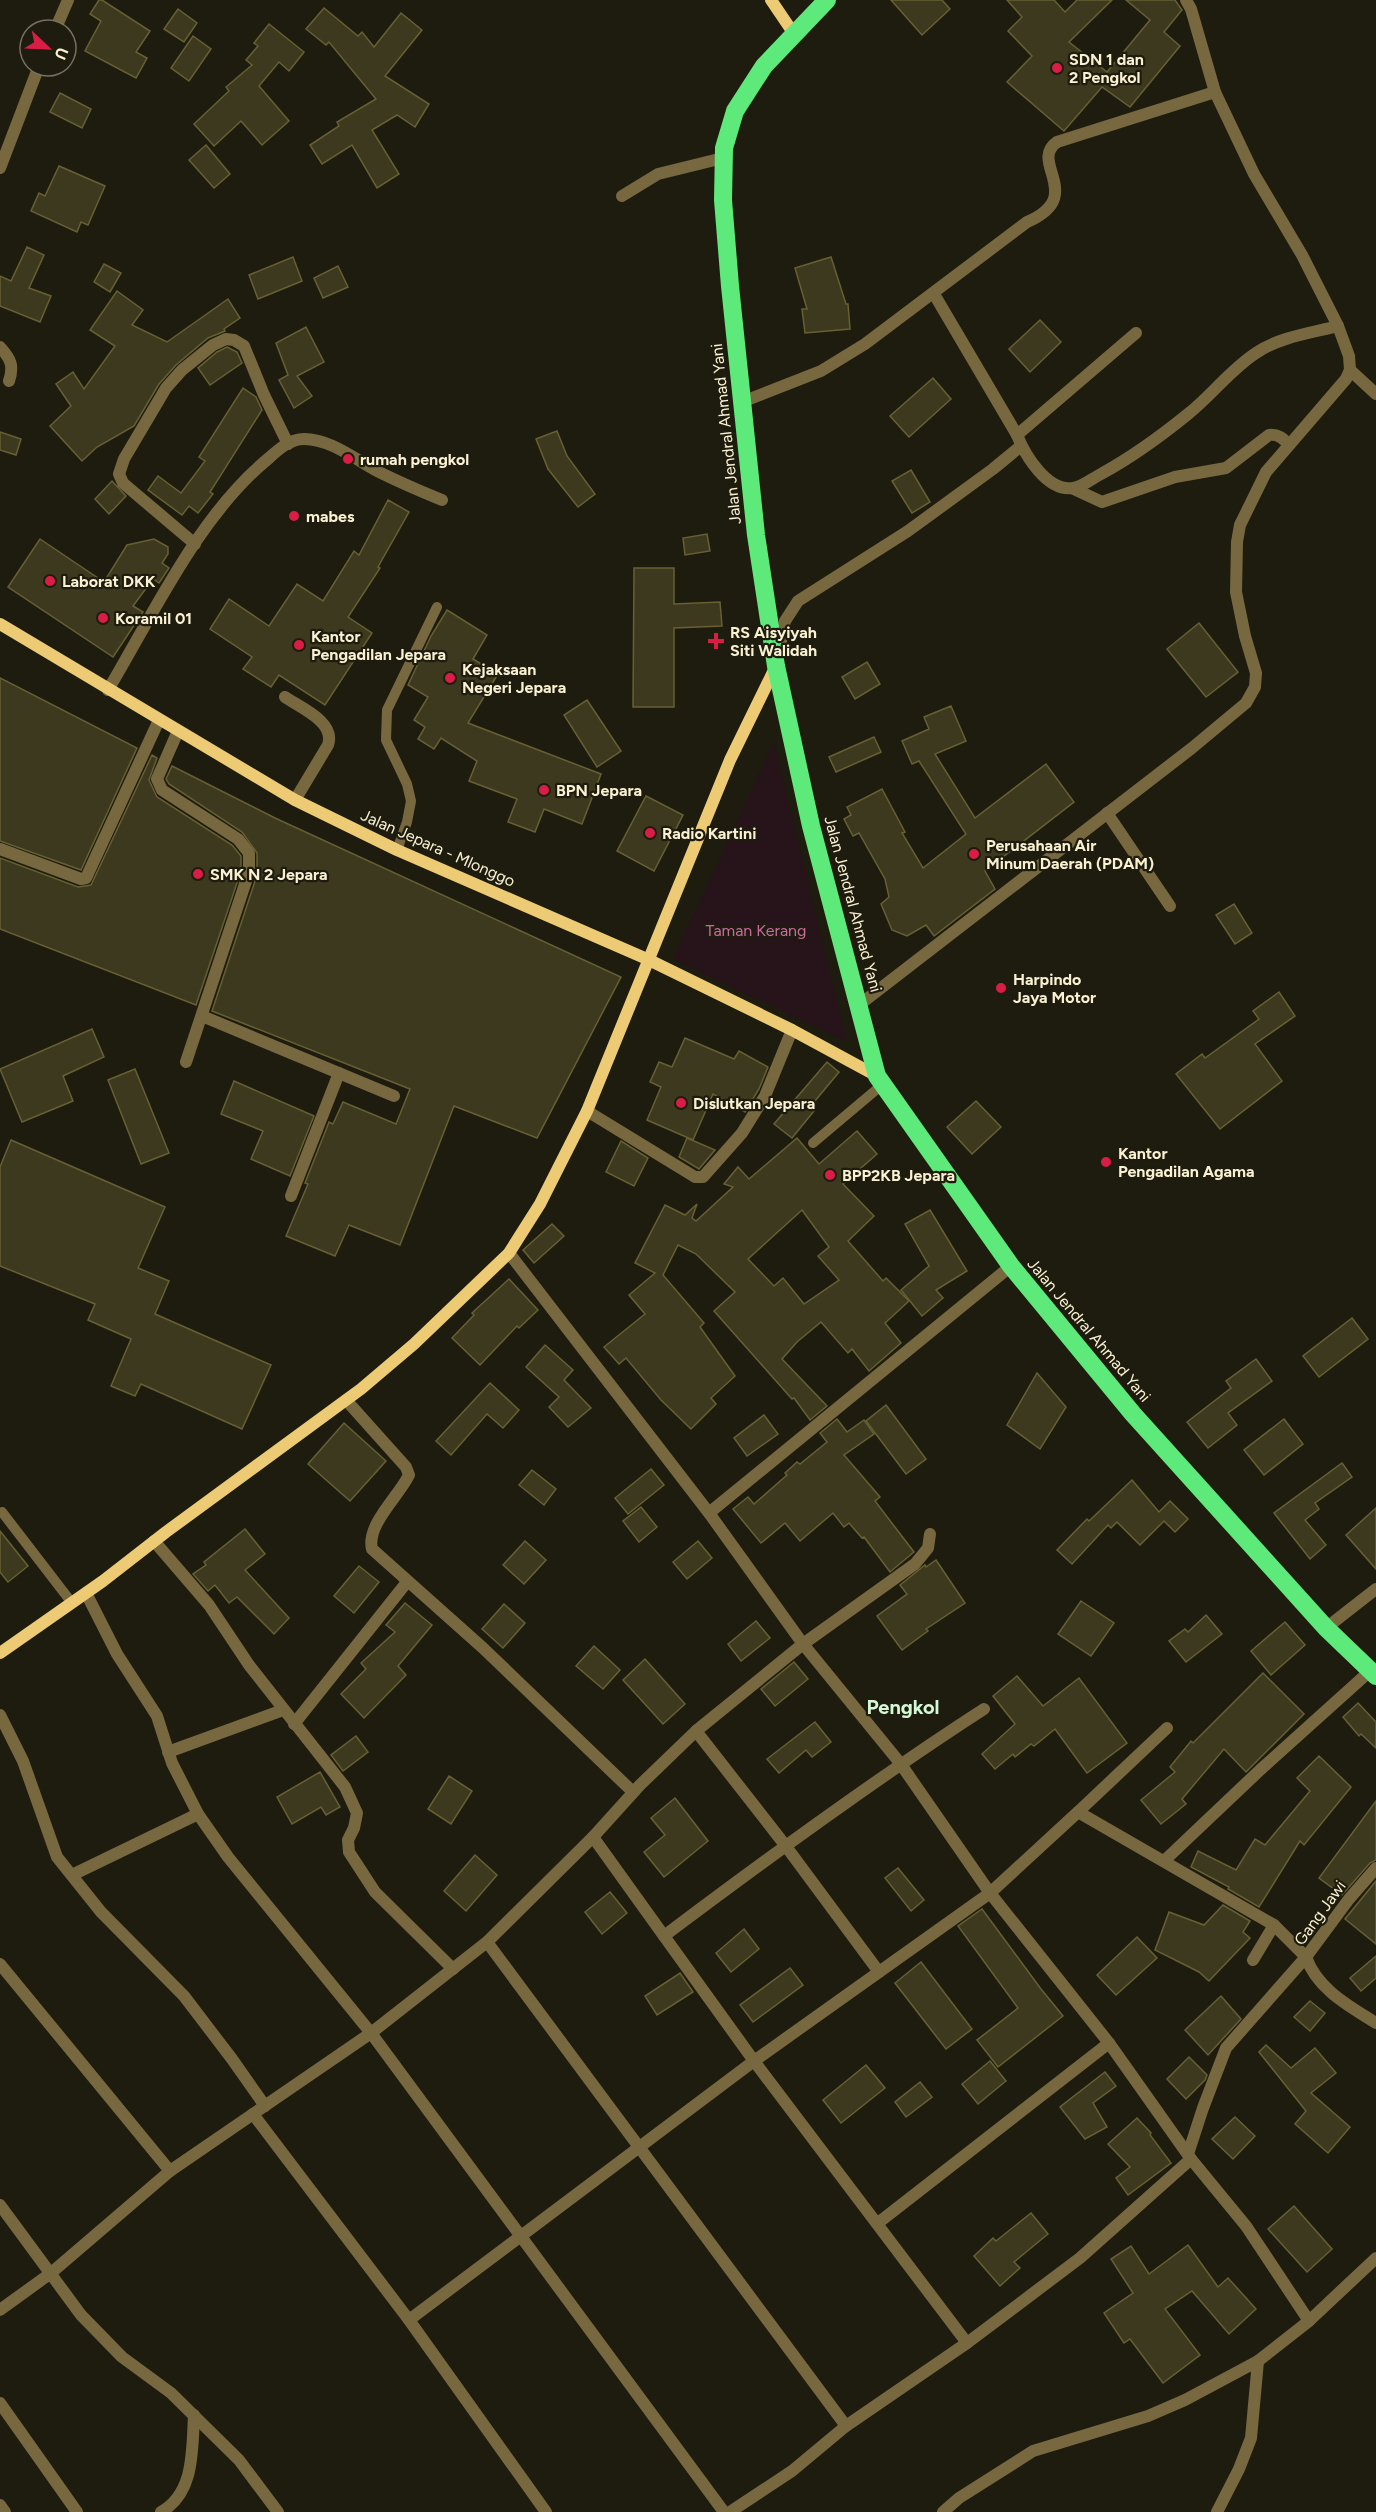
<svg xmlns="http://www.w3.org/2000/svg" width="1376" height="2512" font-family="Figtree,sans-serif">
<rect width="100%" height="100%" fill="#1e1c0f"/>
<path fill="#27131a" d="M774,742L847,1042L673,959Z"/>
<g fill="#3d391e" stroke="#666033" stroke-width="1.5" fill-rule="evenodd">
<path d="M99,0H102L150,31L136,52L147,58L136,78L85,51L101,21L90,14Z"/>
<path d="M891,0H942L950,9L922,35Z"/>
<path d="M1007,0H1054L1065,12L1077,0H1112L1069,42L1107,72L1150,20L1126,0H1175L1182,10L1164,32L1180,46L1130,107L1102,87L1064,131L1007,82L1032,56L1008,31L1022,17Z"/>
<path d="M324,8L358,36L362,32L374,47L401,13L422,30L385,76L429,104L415,127L397,115L372,130L399,174L377,188L352,145L322,164L310,145L339,126L337,122L376,99L329,42L326,45L306,29Z"/>
<path d="M178,9L197,23L184,42L164,29Z"/>
<path d="M269,24L304,52L289,71L279,62L259,86L289,121L262,145L241,121L214,146L194,124L229,91L226,87L252,65L246,60L258,46L254,43Z"/>
<path d="M193,36L211,49L189,81L171,68Z"/>
<path d="M60,93L91,109L82,128L50,112Z"/>
<path d="M206,145L230,174L214,188L189,160Z"/>
<path d="M59,166L105,186L88,225L81,222L77,232L31,211L39,193L45,196Z"/>
<path d="M27,247L44,255L29,288L51,296L40,322L0,306V276L11,281Z"/>
<path d="M293,257L302,281L258,299L249,275Z"/>
<path d="M831,257L846,304H848L850,329L805,333L802,309H807L795,268Z"/>
<path d="M104,264L121,273L110,292L94,282Z"/>
<path d="M338,266L348,287L323,298L314,278Z"/>
<path d="M117,291L143,310L132,325L167,342L228,299L240,318L224,329L225,331L208,338L176,365L159,384L134,426L97,447L82,461L50,426L71,406L56,384L73,372L84,389L115,346L90,330Z"/>
<path d="M1040,320L1061,342L1030,372L1009,349Z"/>
<path d="M306,327L324,362L297,376L312,396L294,408L279,380L288,375L276,343Z"/>
<path d="M227,347L237,352L242,363L210,385L198,368L217,352Z"/>
<path d="M933,378L951,399L909,437L890,416Z"/>
<path d="M243,388L256,397L262,410L210,492L213,494L198,513L189,506L182,515L148,490L158,476L181,493L205,461L199,457Z"/>
<path d="M557,431L567,456L595,494L578,507L548,469L536,439Z"/>
<path d="M0,432L21,439L16,455L0,450Z"/>
<path d="M911,470L930,502L912,513L892,481Z"/>
<path d="M112,481L126,496L109,514L95,499Z"/>
<path d="M388,500L409,512L378,567L380,568L348,617L372,633L325,705L279,675L271,687L243,669L252,657L210,629L229,599L269,626L297,584L323,601L354,551L359,555Z"/>
<path d="M707,534L710,551L685,555L683,538Z"/>
<path d="M40,539L104,582L127,545L154,539L168,547V554L162,563L169,568L159,583L153,579L133,606L143,612L113,657L8,587Z"/>
<path d="M634,568H674V604L720,602L722,626L674,628V707H633Z"/>
<path d="M447,610L487,635L473,659L498,674L468,723L601,774L582,824L544,809L535,832L508,822L517,799L469,781L477,761L441,738L434,749L418,739L425,727L414,720L428,697L408,685L431,636Z"/>
<path d="M1199,623L1238,672L1206,697L1167,649Z"/>
<path d="M867,662L880,684L855,699L842,677Z"/>
<path d="M0,678L137,748L81,870L0,841Z"/>
<path d="M587,700L621,751L597,767L564,715Z"/>
<path d="M951,706L966,741L935,754L975,818L1046,764L1074,802L985,871L995,889L934,936L926,925L907,936L892,930L881,904L889,897L885,879L859,833L853,836L844,819L851,815L847,807L882,789L905,832L902,833L923,868L966,834L919,761L912,764L902,741L929,729L924,717Z"/>
<path d="M874,737L881,752L836,772L829,757Z"/>
<path d="M152,755L157,758L149,780L157,797L232,845L241,856V871L196,1005L0,929V858L78,887L91,885Z"/>
<path d="M172,766L275,818L621,977L537,1138L454,1106L400,1245L349,1225L335,1256L286,1236L308,1184L305,1183L329,1122L333,1124L343,1102L396,1124L410,1089L212,1011L257,875V853L242,832L169,784L166,779Z"/>
<path d="M646,796L683,815L654,871L617,851Z"/>
<path d="M1234,904L1252,933L1235,944L1216,915Z"/>
<path d="M1279,992L1295,1016L1255,1044L1282,1081L1220,1129L1176,1074L1202,1054L1205,1058L1259,1019L1253,1011Z"/>
<path d="M92,1029L104,1057L63,1076L73,1101L22,1122L0,1069Z"/>
<path d="M685,1038L734,1059L739,1051L768,1067L759,1089L745,1112L713,1094L693,1140L647,1120L661,1087L650,1082L659,1062L672,1067Z"/>
<path d="M827,1062L839,1072L810,1107L814,1111L792,1138L774,1124Z"/>
<path d="M135,1069L169,1153L141,1164L108,1080Z"/>
<path d="M234,1081L314,1116L290,1176L251,1159L263,1131L221,1114Z"/>
<path d="M976,1101L1001,1127L972,1154L947,1127Z"/>
<path d="M857,1131L877,1154L843,1184L874,1216L848,1241L883,1281L886,1278L909,1301L885,1323L901,1343L869,1371L852,1349L848,1353L821,1322L797,1342L782,1359L827,1406L810,1420L794,1398L792,1399L714,1311L735,1292L696,1254L678,1245L663,1275L704,1323L700,1327L735,1376L711,1398L716,1404L691,1429L661,1400L626,1358L619,1364L604,1347L645,1314L629,1295L655,1273L635,1263L665,1205L685,1215L697,1204L692,1218L696,1221L733,1187L724,1184L738,1167L749,1179L797,1138L819,1164ZM802,1210L829,1247L818,1256L839,1280L804,1304L783,1278L774,1286L748,1259Z"/>
<path d="M687,1138L715,1150L699,1169L679,1157Z"/>
<path d="M11,1140L165,1207L138,1268L169,1281L155,1314L271,1365L242,1429L141,1384L135,1396L111,1386L131,1339L88,1320L95,1304L0,1266V1167Z"/>
<path d="M621,1141L648,1158L634,1186L606,1172Z"/>
<path d="M930,1210L967,1271L936,1290L943,1298L922,1316L901,1290L929,1266L905,1224Z"/>
<path d="M552,1224L564,1236L534,1263L523,1250Z"/>
<path d="M509,1279L538,1310L519,1328L517,1326L480,1365L452,1338L474,1315L472,1313Z"/>
<path d="M1352,1318L1368,1339L1319,1377L1303,1356Z"/>
<path d="M545,1345L573,1370L564,1380L591,1408L568,1427L549,1407L559,1397L526,1367Z"/>
<path d="M1256,1359L1272,1381L1228,1413L1237,1425L1208,1448L1187,1422L1231,1388L1226,1381Z"/>
<path d="M1037,1373L1066,1407L1040,1449L1007,1425Z"/>
<path d="M490,1383L519,1410L503,1428L487,1414L451,1455L436,1441Z"/>
<path d="M886,1405L926,1459L906,1474L866,1421Z"/>
<path d="M764,1415L778,1434L747,1456L734,1438Z"/>
<path d="M837,1419L847,1432L864,1420L874,1434L844,1455L880,1497L875,1501L914,1552L890,1572L864,1537L862,1538L849,1523L844,1527L833,1513L800,1541L785,1523L761,1543L733,1509L748,1497L754,1504L787,1475L785,1473L797,1462L800,1464L827,1442L820,1433Z"/>
<path d="M1284,1419L1303,1444L1264,1475L1244,1450Z"/>
<path d="M344,1423L386,1461L350,1501L308,1464Z"/>
<path d="M1342,1463L1352,1477L1315,1503L1319,1509L1305,1520L1326,1545L1310,1559L1274,1513Z"/>
<path d="M651,1469L664,1485L628,1514L615,1498Z"/>
<path d="M532,1470L556,1489L544,1505L519,1485Z"/>
<path d="M1132,1480L1159,1512L1170,1501L1188,1519L1175,1532L1164,1521L1140,1545L1117,1522L1111,1528L1108,1525L1072,1564L1057,1550L1087,1519L1089,1521Z"/>
<path d="M641,1507L657,1527L639,1542L623,1521Z"/>
<path d="M1376,1508V1569L1346,1535Z"/>
<path d="M245,1529L265,1554L245,1570L289,1618L274,1634L237,1597L229,1603L215,1585L208,1591L193,1574L206,1565L204,1562Z"/>
<path d="M0,1531L28,1566L8,1582L0,1572Z"/>
<path d="M525,1541L546,1560L524,1584L503,1565Z"/>
<path d="M698,1541L712,1558L687,1579L673,1562Z"/>
<path d="M936,1560L965,1603L926,1629L928,1631L902,1650L877,1616L907,1594L900,1585L925,1565L926,1567Z"/>
<path d="M359,1566L379,1582L354,1613L334,1596Z"/>
<path d="M1081,1601L1114,1623L1091,1656L1058,1634Z"/>
<path d="M405,1603L432,1625L398,1666L406,1675L364,1718L341,1694L366,1669L361,1663L395,1632L386,1625Z"/>
<path d="M504,1604L525,1623L503,1648L482,1629Z"/>
<path d="M1206,1615L1222,1634L1186,1662L1169,1641L1185,1629L1188,1632Z"/>
<path d="M756,1621L770,1638L741,1661L728,1644Z"/>
<path d="M1285,1622L1305,1645L1271,1675L1251,1651Z"/>
<path d="M594,1646L620,1670L603,1689L576,1666Z"/>
<path d="M645,1659L685,1704L663,1724L623,1680Z"/>
<path d="M794,1662L808,1679L775,1706L761,1689Z"/>
<path d="M1263,1673L1304,1714L1246,1772L1224,1749L1182,1799L1186,1804L1161,1824L1141,1800L1175,1772L1170,1767L1191,1741L1193,1743Z"/>
<path d="M1017,1676L1043,1706L1079,1678L1127,1743L1087,1773L1055,1729L1034,1746L1031,1744L1015,1757L1013,1754L995,1769L982,1754L1015,1724L993,1696Z"/>
<path d="M1358,1703L1376,1722V1748L1361,1734L1359,1736L1343,1717Z"/>
<path d="M815,1722L831,1742L812,1757L806,1750L779,1773L767,1759Z"/>
<path d="M356,1736L368,1752L343,1771L331,1755Z"/>
<path d="M1319,1756L1351,1787L1304,1845L1300,1841L1259,1907L1228,1889L1229,1887L1191,1867L1198,1851L1236,1870L1255,1839L1265,1845L1310,1791L1297,1778Z"/>
<path d="M320,1772L340,1807L326,1815L321,1807L292,1824L277,1797Z"/>
<path d="M449,1776L472,1791L451,1824L428,1809Z"/>
<path d="M675,1798L708,1841L664,1877L644,1852L665,1835L651,1818Z"/>
<path d="M1376,1801V1860L1370,1863L1342,1895L1319,1878Z"/>
<path d="M475,1855L497,1875L466,1911L444,1891Z"/>
<path d="M898,1868L924,1900L911,1911L885,1878Z"/>
<path d="M1376,1881V1944L1345,1919Z"/>
<path d="M610,1892L627,1913L602,1934L585,1912Z"/>
<path d="M1223,1905L1250,1921L1243,1932L1250,1938L1209,1981L1199,1972L1155,1950L1169,1912L1204,1925Z"/>
<path d="M982,1909L1041,1989L1063,2016L998,2067L977,2040L1018,2008L958,1926Z"/>
<path d="M744,1929L759,1949L731,1972L716,1953Z"/>
<path d="M1137,1937L1157,1958L1116,1995L1097,1975Z"/>
<path d="M1376,1956V1978L1361,1991L1350,1978Z"/>
<path d="M921,1962L972,2029L946,2049L895,1983Z"/>
<path d="M790,1968L803,1985L753,2022L740,2005Z"/>
<path d="M680,1973L693,1992L657,2015L645,1996Z"/>
<path d="M1221,1996L1241,2019L1208,2055L1185,2030Z"/>
<path d="M1310,2001L1325,2013L1310,2031L1294,2017Z"/>
<path d="M1266,2045L1291,2068L1315,2048L1336,2073L1311,2093L1350,2127L1328,2153L1295,2124L1306,2111L1259,2052Z"/>
<path d="M1189,2057L1207,2075L1205,2080L1186,2099L1167,2079Z"/>
<path d="M990,2061L1006,2081L978,2104L962,2084Z"/>
<path d="M866,2065L885,2088L841,2123L823,2100Z"/>
<path d="M1105,2072L1116,2086L1093,2103L1107,2127L1085,2139L1060,2107Z"/>
<path d="M920,2082L932,2097L906,2117L895,2102Z"/>
<path d="M1235,2117L1255,2136L1233,2159L1212,2139Z"/>
<path d="M1137,2118L1151,2133L1150,2135L1171,2163L1128,2195L1116,2178L1130,2167L1108,2144Z"/>
<path d="M1294,2206L1332,2249L1307,2272L1268,2229Z"/>
<path d="M1031,2213L1048,2234L1014,2262L1020,2268L1000,2286L974,2256L993,2238L996,2241Z"/>
<path d="M1188,2245L1218,2287L1228,2278L1256,2309L1229,2334L1192,2291L1165,2309L1200,2355L1163,2383L1130,2339L1124,2343L1104,2313L1133,2293L1111,2259L1131,2246L1149,2274Z"/>
</g>
<g fill="none" stroke-linecap="round" stroke-linejoin="round">
<g stroke="#776840" stroke-width="10">
<path d="M397,850L407,822L411,801L407,784L386,740L387,710L437,607"/>
<path d="M813,1143L883,1084"/>
<path d="M2,1512L72,1603"/>
</g>
<g stroke="#776840" stroke-width="12">
<path d="M55,30L68,0"/>
<path d="M0,168L39,66"/>
<path d="M622,196L658,174L723,158"/>
<path d="M934,294L1017,435C1025,455 1047,492 1073,488C1082,487 1093,478 1101,474C1132,457 1161,436 1188,414C1212,395 1230,370 1256,353C1279,337 1311,333 1338,326"/>
<path d="M0,347C11,359 14,366 9,381"/>
<path d="M1350,370L1376,394"/>
<path d="M742,402L821,371L865,344L1027,222C1087,196 1028,162 1057,142L1215,92"/>
<path d="M1017,435L1136,333"/>
<path d="M1074,489L1102,502L1175,477L1226,468L1269,435C1278,434 1283,438 1289,445"/>
<path d="M195,544L123,483L119,474L124,459L166,388L182,370L213,345L226,339L234,340L244,346L264,395L288,444"/>
<path d="M778,656L785,621L798,601L908,531L993,469L1021,446"/>
<path d="M108,690C154,613 199,515 269,458C279,449 290,439 304,439C331,439 356,460 379,472C399,482 420,491 442,500"/>
<path d="M285,697C301,708 336,722 328,745L295,800"/>
<path d="M178,731L157,779L162,790L238,839L249,853V872L186,1062"/>
<path d="M1107,813L1170,906"/>
<path d="M0,849L81,879L86,878L159,720"/>
<path d="M859,1005L1192,748L1246,703L1255,687L1256,673L1245,636L1236,592L1237,542L1240,525L1266,472L1346,379L1350,370L1349,356L1338,326L1302,255L1254,174L1215,92L1191,9L1186,0"/>
<path d="M202,1016L394,1096"/>
<path d="M587,1111L695,1177H703L742,1133L765,1096L792,1030"/>
<path d="M291,1196L339,1073"/>
<path d="M509,1253L709,1513L803,1644L900,1763L990,1893L1109,2043L1191,2159L1246,2226L1309,2321"/>
<path d="M346,1400L406,1467L409,1475C399,1496 366,1525 372,1549L483,1648L633,1792"/>
<path d="M709,1513L1011,1266"/>
<path d="M154,1541L209,1605L249,1665L345,1787L357,1813L354,1828L348,1840L349,1852L375,1892L453,1969"/>
<path d="M86,1593L117,1654L157,1716L172,1763L198,1814L228,1857L371,2033L724,2512"/>
<path d="M1326,1628L1376,1589"/>
<path d="M0,1715L23,1761L57,1857L101,1912L184,1996L232,2059L265,2106"/>
<path d="M294,1724L407,1582"/>
<path d="M696,1731L785,1845L879,1972"/>
<path d="M168,1752L283,1710"/>
<path d="M1078,1812L1167,1728"/>
<path d="M593,1837L664,1936"/>
<path d="M1164,1861L1260,1770L1370,1671"/>
<path d="M1376,1868L1349,1899L1306,1957C1317,1989 1349,2006 1376,2023"/>
<path d="M72,1875L198,1814"/>
<path d="M487,1942L846,2426"/>
<path d="M1253,1960L1274,1925"/>
<path d="M0,1964L170,2171"/>
<path d="M253,2114L409,2320L546,2512"/>
<path d="M0,2205L81,2315L122,2357L171,2393L239,2460L278,2512"/>
<path d="M878,2223L1109,2043"/>
<path d="M0,2310L51,2273L170,2171L371,2033L487,1942L593,1837L640,1785L696,1731L803,1644L915,1564L928,1548L930,1534"/>
<path d="M409,2320L754,2061L990,1893L1078,1812L1274,1925L1306,1957L1226,2048L1203,2108L1188,2154"/>
<path d="M967,2343L754,2061L664,1936C769,1857 874,1780 984,1709"/>
<path d="M0,2403L77,2512"/>
<path d="M0,2505L5,2512"/>
<path d="M161,2512C195,2493 192,2449 194,2415"/>
<path d="M730,2512L792,2471L846,2426L967,2343L1080,2258L1191,2159"/>
<path d="M943,2512L959,2498L1033,2451L1148,2416L1185,2400L1258,2361L1309,2321L1376,2258"/>
<path d="M1217,2512L1239,2469L1251,2438L1258,2361"/>
</g>
<g stroke="#edcb75" stroke-width="12">
<path d="M771,0L794,34"/>
<path d="M0,624L295,800L397,850L647,959L792,1030L877,1076"/>
<path d="M0,1653L103,1581L166,1532L361,1389L414,1344L509,1253L540,1204L587,1111L730,760L776,666"/>
</g>
<path stroke="#5dea7a" stroke-width="18" d="M827,0L764,66L735,111L724,148L723,200L730,286L756,535L776,666L811,826L877,1076L1011,1266L1133,1414L1326,1628L1376,1676"/>
</g>
<g fill="#da1d45" stroke="#1e1c0f" stroke-width="2">
<circle cx="1057" cy="68" r="6"/>
<circle cx="348" cy="459" r="6"/>
<circle cx="294" cy="516" r="6"/>
<circle cx="50" cy="581" r="6"/>
<circle cx="103" cy="618" r="6"/>
<path d="M713 632h6v6h6v6h-6v6h-6v-6h-6v-6h6z"/>
<circle cx="299" cy="645" r="6"/>
<circle cx="450" cy="678" r="6"/>
<circle cx="544" cy="790" r="6"/>
<circle cx="650" cy="833" r="6"/>
<circle cx="974" cy="854" r="6"/>
<circle cx="198" cy="874" r="6"/>
<circle cx="1001" cy="988" r="6"/>
<circle cx="681" cy="1103" r="6"/>
<circle cx="1106" cy="1162" r="6"/>
<circle cx="830" cy="1175" r="6"/>
</g>
<g text-anchor="middle" dominant-baseline="central" stroke-width="4.5" stroke-linejoin="round" paint-order="stroke">
<g font-size="16" font-weight="bold" fill="#f9f1d2" stroke="#1e1c0f" text-anchor="start">
<text x="1069" y="59">SDN 1 dan<tspan x="1069" dy="18">2 Pengkol</tspan></text>
<text x="360" y="459">rumah pengkol</text>
<text x="306" y="516">mabes</text>
<text x="62" y="581">Laborat DKK</text>
<text x="115" y="618">Koramil 01</text>
<text x="730" y="632">RS Aisyiyah<tspan x="730" dy="18">Siti Walidah</tspan></text>
<text x="311" y="636">Kantor<tspan x="311" dy="18">Pengadilan Jepara</tspan></text>
<text x="462" y="669">Kejaksaan<tspan x="462" dy="18">Negeri Jepara</tspan></text>
<text x="556" y="790">BPN Jepara</text>
<text x="662" y="833">Radio Kartini</text>
<text x="986" y="845">Perusahaan Air<tspan x="986" dy="18">Minum Daerah (PDAM)</tspan></text>
<text x="210" y="874">SMK N 2 Jepara</text>
<text x="1013" y="979">Harpindo<tspan x="1013" dy="18">Jaya Motor</tspan></text>
<text x="693" y="1103">Dislutkan Jepara</text>
<text x="1118" y="1153">Kantor<tspan x="1118" dy="18">Pengadilan Agama</tspan></text>
<text x="842" y="1175">BPP2KB Jepara</text>
</g>
<g font-size="16" fill="#f9f1d2" stroke="#1e1c0f">
<text transform="translate(726 434) rotate(-96)">Jalan Jendral Ahmad Yani</text>
<text transform="translate(438 848) rotate(24)">Jalan Jepara - Mlonggo</text>
<text transform="translate(853 904) rotate(75)">Jalan Jendral Ahmad Yani</text>
<text transform="translate(1089 1330) rotate(50)">Jalan Jendral Ahmad Yani</text>
<text transform="translate(1320 1913) rotate(-54)">Gang Jawi</text>
</g>
<g font-size="16" fill="#cf68a2" stroke="#1e1c0f">
<text x="756" y="930">Taman Kerang</text>
</g>
<g font-size="20" font-weight="bold" fill="#d4f9d6" stroke="#1e1c0f">
<text x="903" y="1707">Pengkol</text>
</g>
</g>
<g transform="translate(48 48) rotate(113)"><circle r="28" fill="#1e1c0f" stroke="#76715d" stroke-width="1.5"/>
<path d="M0-4.5L10 22L0 15L-10 22Z" fill="#da1d45"/>
<text y="-9" font-size="16" font-weight="bold" text-anchor="middle" fill="#f9f1d2">U</text>
</g>
</svg>
